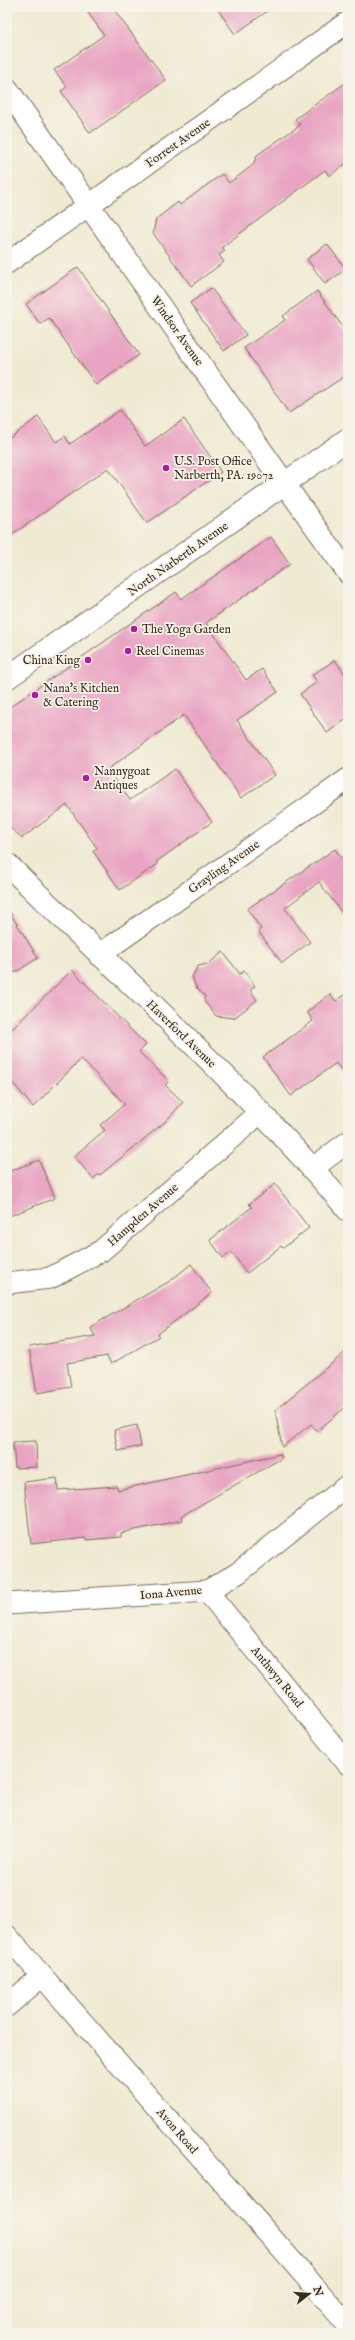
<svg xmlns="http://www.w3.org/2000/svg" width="355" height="2340" font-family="'IM FELL English',serif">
<rect width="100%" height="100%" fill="#f7f3e8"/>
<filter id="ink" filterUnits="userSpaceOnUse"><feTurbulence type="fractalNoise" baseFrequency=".025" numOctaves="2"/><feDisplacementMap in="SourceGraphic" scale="8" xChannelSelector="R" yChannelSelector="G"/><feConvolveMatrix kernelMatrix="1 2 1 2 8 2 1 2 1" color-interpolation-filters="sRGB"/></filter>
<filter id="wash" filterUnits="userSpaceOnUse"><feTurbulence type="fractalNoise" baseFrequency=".012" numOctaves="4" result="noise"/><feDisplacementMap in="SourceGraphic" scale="16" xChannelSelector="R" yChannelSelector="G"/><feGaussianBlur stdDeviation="0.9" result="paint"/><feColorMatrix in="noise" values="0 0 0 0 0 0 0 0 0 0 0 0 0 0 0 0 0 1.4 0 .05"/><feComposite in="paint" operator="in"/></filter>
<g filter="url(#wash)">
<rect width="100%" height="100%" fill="#f0ead3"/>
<g id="blocks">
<g fill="#e9a4c3">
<path d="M84,7H112L166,80L90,133L61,91L67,87L54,70L104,35Z"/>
<path d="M216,7H273L235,34Z"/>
<path d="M348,81V162L329,176L325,170L222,247L225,251L219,255L224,262L191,286L153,233L156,219L178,202L180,205L222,174L229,183L253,165L257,155L300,125L295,119Z"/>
<path d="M327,244L346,269L325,284L307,259Z"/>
<path d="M78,267L139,355L96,385L49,318L40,324L26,304Z"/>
<path d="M211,288L246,335L224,351L190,303Z"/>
<path d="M317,291L348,334V374L289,413L244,348L285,320L283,316Z"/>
<path d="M120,410L145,446L184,419L221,472L147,523L108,468L7,538V440L38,417L56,442L65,436L70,444Z"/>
<path d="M271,537L290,564L206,623L246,680L262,669L278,692L237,720L275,775L241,798L184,715L108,769L130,800L175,769L212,822L156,862L158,864L120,890L93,851L97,848L67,805L22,838L7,825V709L176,592L181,599Z"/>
<path d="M335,660L348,679V718L327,733L300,694L317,682L312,675Z"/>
<path d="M335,849L348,867V921L319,882L285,908L310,942L282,963L258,931L261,929L247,909Z"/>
<path d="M7,908L38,958L14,973L7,963Z"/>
<path d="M223,952L240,974L244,971L255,986L250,990L257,1000L234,1018L216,1016L204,1001L205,996L196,987L192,977L198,966L208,964Z"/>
<path d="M72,970L146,1045L139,1052L169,1081L165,1085L183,1102L166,1121L100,1175L99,1174L93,1179L74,1156L105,1130L100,1125L125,1104L81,1059L33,1107L7,1076V1034Z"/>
<path d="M348,993V1078L336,1063L291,1096L263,1057L313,1021L307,1012L330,994L336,1001Z"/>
<path d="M39,1160L55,1198L7,1217V1172Z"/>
<path d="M275,1184L309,1228L283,1248L281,1246L247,1273L231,1252L223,1258L210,1240L252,1207L249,1204Z"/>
<path d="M191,1264L212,1293L158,1334L159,1336L111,1364L107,1356L67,1363L71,1387L37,1393L29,1347L95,1336L90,1327L170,1281Z"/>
<path d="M348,1350V1405L317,1431L311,1424L282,1447L275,1410Z"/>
<path d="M137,1425L141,1446L118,1451L114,1430Z"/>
<path d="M36,1441L37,1467L15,1468L13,1442Z"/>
<path d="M280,1454L282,1458L181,1516L182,1520L121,1533V1537L86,1540V1538L31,1544L24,1482L57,1478L58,1490L117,1486L118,1490Z"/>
</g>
</g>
</g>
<g filter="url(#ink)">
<use href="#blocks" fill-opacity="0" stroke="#7a6d5d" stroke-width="1"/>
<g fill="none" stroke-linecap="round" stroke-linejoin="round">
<g stroke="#7a6d5d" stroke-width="23">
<g id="minor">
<path d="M7,263L348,22"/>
<path d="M284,483L348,573"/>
<path d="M99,955L348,779"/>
<path d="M313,1168L348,1142"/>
<path d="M7,1283L50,1278L101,1251L261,1112"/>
<path d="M207,1591L348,1764"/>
<path d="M7,1604L207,1591L238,1573L348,1485"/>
<path d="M7,1936L348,2325"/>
<path d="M7,2006L42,1976"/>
</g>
</g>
<g stroke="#7a6d5d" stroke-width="24">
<g id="tertiary">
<path d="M7,89L284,483"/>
<path d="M7,678L348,439"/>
<path d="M7,864C122,978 245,1086 348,1210"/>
</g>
</g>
<use href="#minor" stroke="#fff" stroke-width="21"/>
<use href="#tertiary" stroke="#fff" stroke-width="22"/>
</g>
</g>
<g fill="#b5179e" stroke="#f7f3e8" stroke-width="1.5">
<circle cx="166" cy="468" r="4"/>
<circle cx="134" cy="629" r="4"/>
<circle cx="128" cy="651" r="4"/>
<circle cx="88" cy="660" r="4"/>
<circle cx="35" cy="695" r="4"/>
<circle cx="86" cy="778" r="4"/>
</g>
<g text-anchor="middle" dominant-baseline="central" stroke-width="3.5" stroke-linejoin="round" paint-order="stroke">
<g font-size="12" fill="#3b2a1e" stroke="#f7f3e8">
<text transform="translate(178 143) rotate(-35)">Forrest Avenue</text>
<text transform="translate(177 331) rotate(55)">Windsor Avenue</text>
<text transform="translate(178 559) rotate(-35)">North Narberth Avenue</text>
<text transform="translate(224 867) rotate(-35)">Grayling Avenue</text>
<text transform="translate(181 1034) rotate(44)">Haverford Avenue</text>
<text transform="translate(143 1215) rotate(-41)">Hampden Avenue</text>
<text transform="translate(171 1593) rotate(-5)">Iona Avenue</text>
<text transform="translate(277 1677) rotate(51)">Anthwyn Road</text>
<text transform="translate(177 2131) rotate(49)">Avon Road</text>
</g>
<g font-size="12" fill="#3b2a1e" stroke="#f7f3e8" text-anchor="start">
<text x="174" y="461">U.S. Post Office<tspan x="174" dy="14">Narberth, PA. 19072</tspan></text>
<text x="142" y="629">The Yoga Garden</text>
<text x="136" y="651">Reel Cinemas</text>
<text x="80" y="660" text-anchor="end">China King</text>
<text x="43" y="688">Nana's Kitchen<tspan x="43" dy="14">&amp; Catering</tspan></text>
<text x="94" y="771">Nannygoat<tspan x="94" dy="14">Antiques</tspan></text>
</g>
</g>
<rect width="355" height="2340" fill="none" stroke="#f7f3e8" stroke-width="24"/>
<g transform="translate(309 2294) rotate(73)" stroke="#f7f3e8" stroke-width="3" paint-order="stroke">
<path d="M0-3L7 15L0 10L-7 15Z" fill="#3b2a1e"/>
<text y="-6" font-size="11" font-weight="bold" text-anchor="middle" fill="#3b2a1e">N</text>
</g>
</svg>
